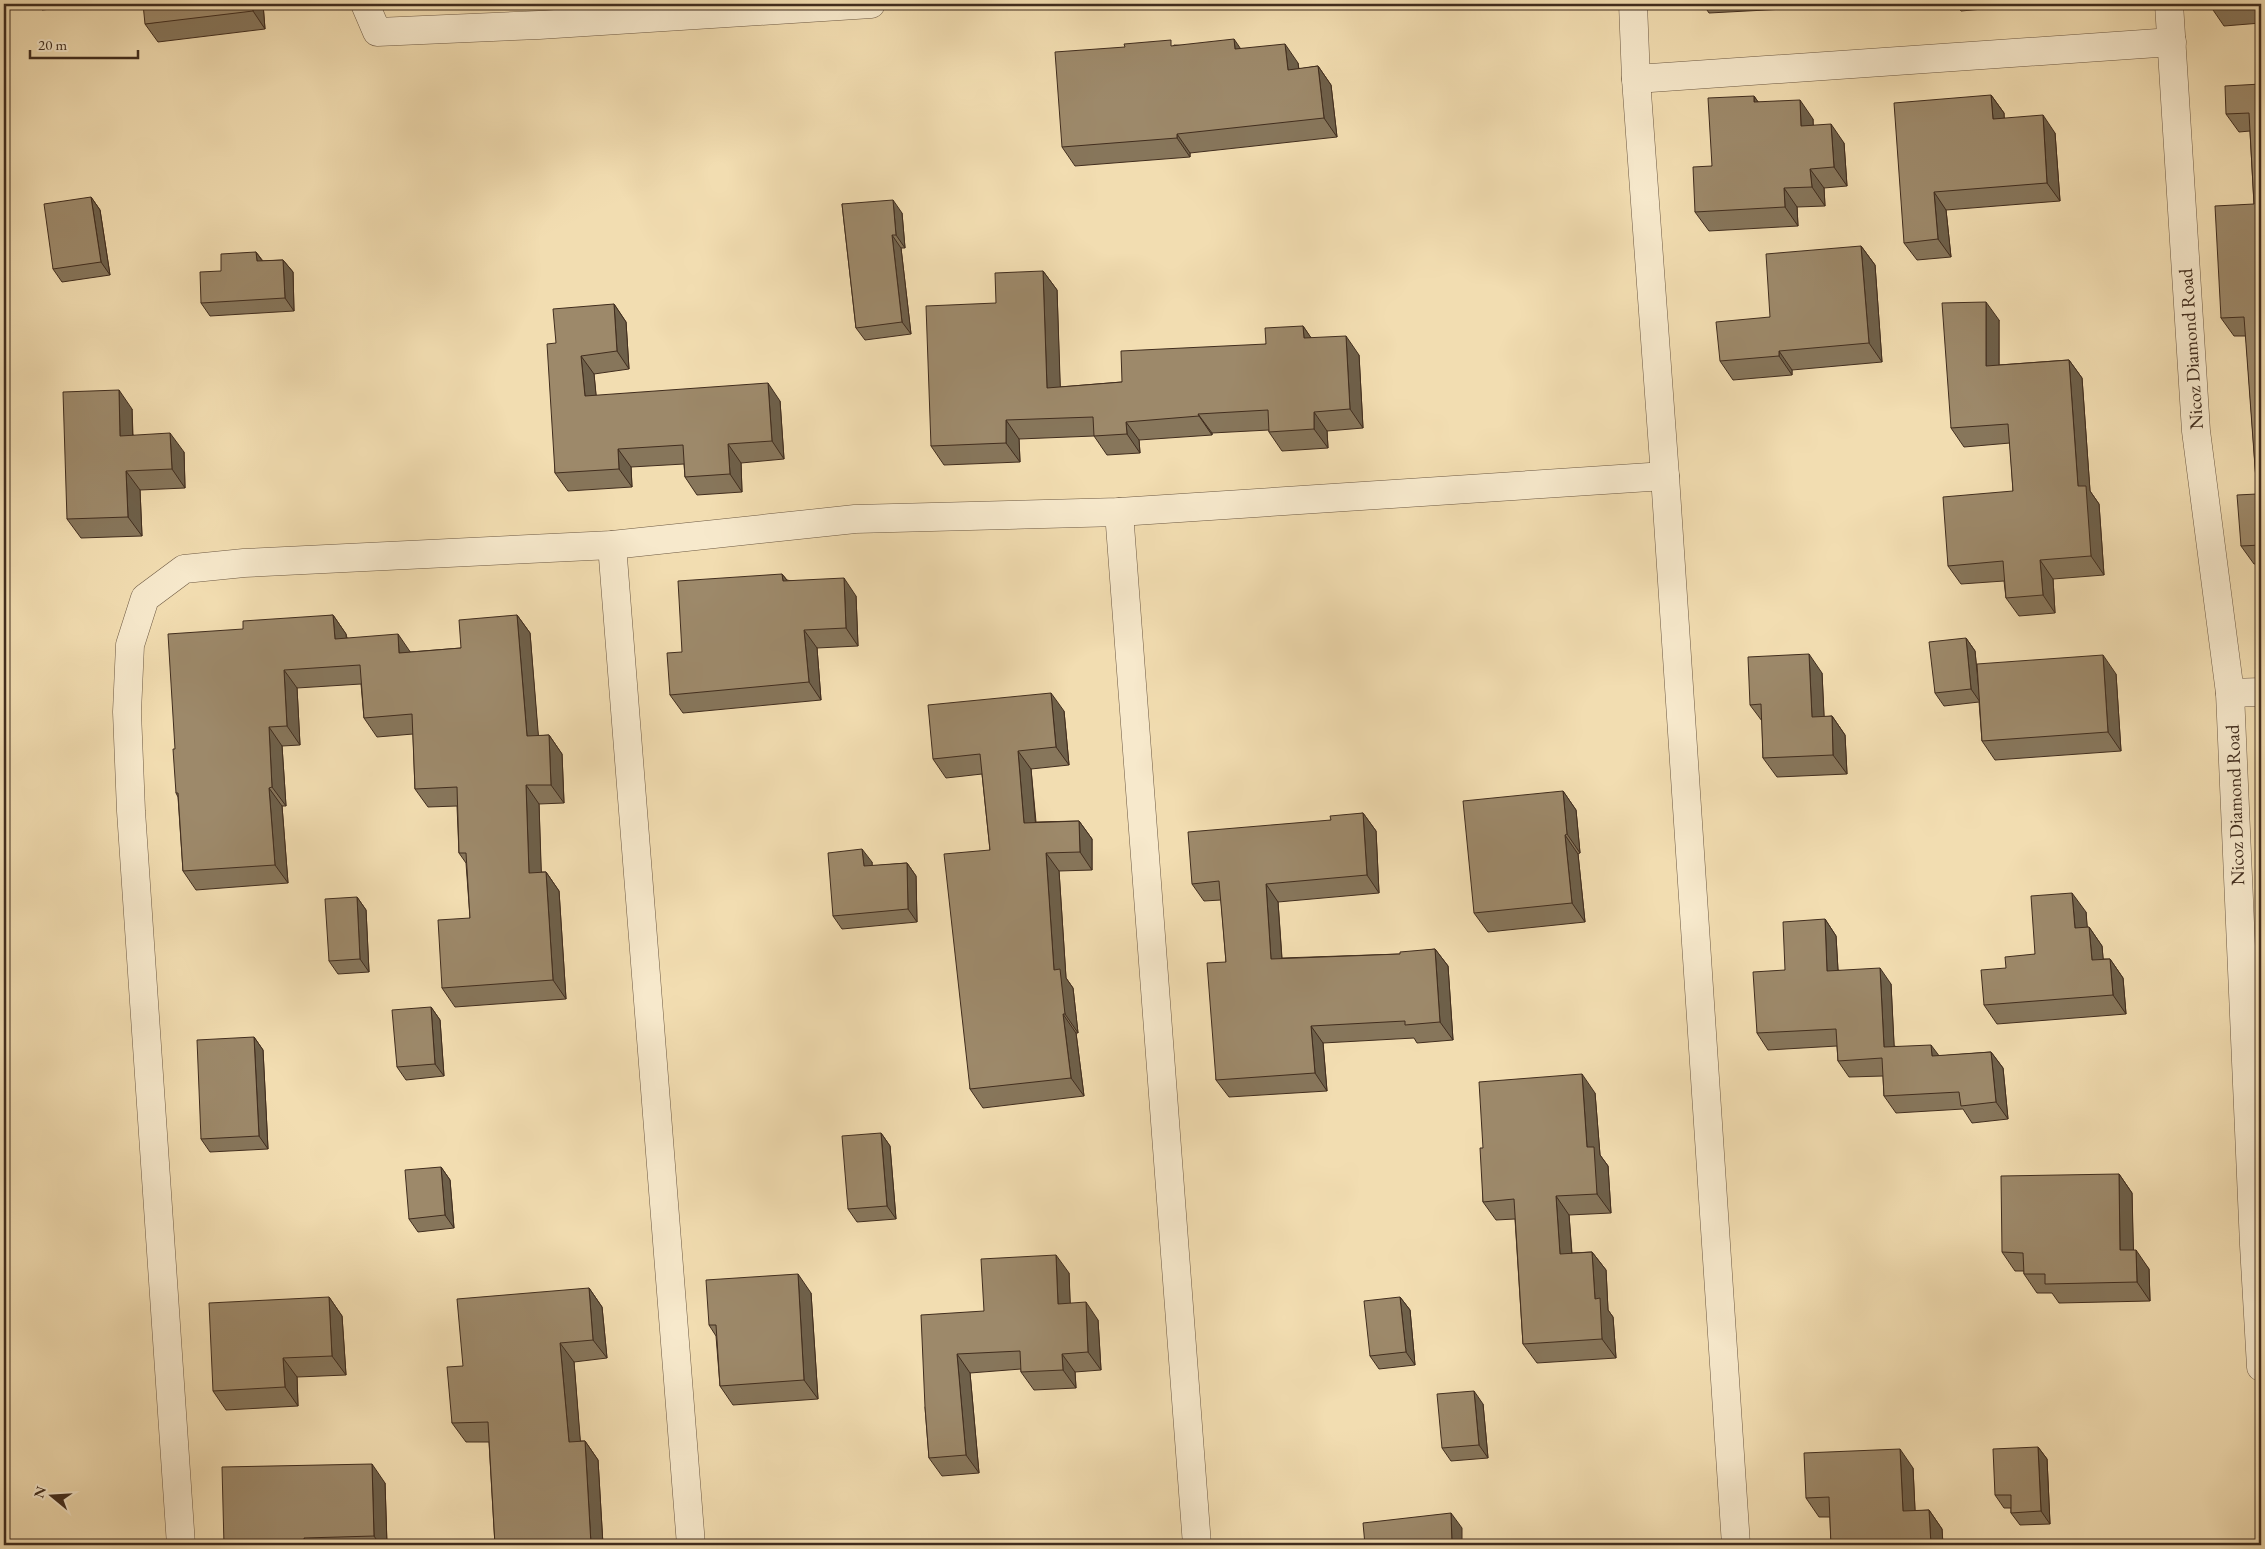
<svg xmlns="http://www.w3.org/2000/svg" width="2265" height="1549" font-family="'EB Garamond',serif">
<rect width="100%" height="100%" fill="#f2ddb1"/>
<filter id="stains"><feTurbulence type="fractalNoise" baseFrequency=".004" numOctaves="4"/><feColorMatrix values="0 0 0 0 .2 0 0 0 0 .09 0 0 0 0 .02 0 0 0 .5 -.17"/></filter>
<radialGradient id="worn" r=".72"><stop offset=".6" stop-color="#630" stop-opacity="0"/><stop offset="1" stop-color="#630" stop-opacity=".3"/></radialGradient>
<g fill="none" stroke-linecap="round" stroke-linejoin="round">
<g stroke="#6d5943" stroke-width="29">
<g id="street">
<path d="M365,4L377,32L539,25L871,4"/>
<path d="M1633,4L1636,79L1665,476L1736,1545"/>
<path d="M2169,4L2196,431L2230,693L2254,1245L2261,1367"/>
<path d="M1636,79L2172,42"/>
<path d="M1119,512L1197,1545"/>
<path d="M612,545L691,1545"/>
<path d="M2230,693L2261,692"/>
<path d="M181,1545L131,811L127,712L130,645L145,598L184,569L244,563L612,545L855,519L1119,512L1665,476"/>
</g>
</g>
<use href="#street" stroke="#f7e9cc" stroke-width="28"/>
</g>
<g fill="#87765b" stroke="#412d1e">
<path d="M38,4H89V5L42,10Z"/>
<path d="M263,4L265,29L158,42L145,24Z"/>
<path d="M1703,4H1823V7L1709,13Z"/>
<path d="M1955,4H1993L1994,8L1961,11Z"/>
<path d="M2211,4H2261V23L2224,26L2211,7Z"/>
<path d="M1174,45L1241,49L1298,63L1299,69L1318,66L1331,85L1337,137L1190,153V157L1075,166L1062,147Z"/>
<path d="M2261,84V564H2254L2241,546L2257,494L2246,336H2234L2221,318L2254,204L2250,131L2239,132L2226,114Z"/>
<path d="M1991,95L2004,113V118L2055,133L2060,201L1946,210L1951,257L1917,260L1904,243Z"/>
<path d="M1754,96L1758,102L1813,119V125L1844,143L1847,186L1824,188L1825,206L1797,207L1798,226L1709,231L1695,212L1712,166Z"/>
<path d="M91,197L100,210L110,275L62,282L53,269Z"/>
<path d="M842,204L902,213L905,248H901L911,334L865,340L856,328Z"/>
<path d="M1861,246L1875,265L1882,362L1792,370V375L1733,380L1720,361L1770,317Z"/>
<path d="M256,252L263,261L283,260L293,272L294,311L210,316L201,303L221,271Z"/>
<path d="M1043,271L1057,290L1060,387L1122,382L1266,344L1303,326L1311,338L1359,355L1363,428L1327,431L1328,448L1282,451L1269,432V430L1212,433V435L1139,440L1140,453L1107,455L1094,436L1019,439L1020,462L944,465L931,446L996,303Z"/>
<path d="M614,304L626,322L629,369L594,374L596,396L780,401L784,459L741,463L742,492L697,495L685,477L684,464L631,467L632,487L568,491L555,473L556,343Z"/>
<path d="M1999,320V365L2069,360L2082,378L2090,491L2099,504L2104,575L2053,579L2055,613L2019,616L2006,598L2004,581L1961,584L1948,566L2013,491L2010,443L1964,447L1951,428Z"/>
<path d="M132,409L133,435L184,452L185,488L140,490L142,536L81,538L67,519Z"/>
<path d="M782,574L787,580L856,596L858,646L817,648L821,700L683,713L670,695L682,652Z"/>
<path d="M333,615L346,634L347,638L410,652L461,648L517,615L530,633L538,736L549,735L562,754L564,803L539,804L541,872H546L559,891L566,999L455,1007L442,988L470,918L466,863L459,853L457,806L428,807L415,789L413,734L377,737L364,718L361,684L297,688L300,745L282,746L286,806H282L288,883L196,890L183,871L178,797L176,793L243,629Z"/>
<path d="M1966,638L1975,651L1978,685L2116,674L2121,751L1995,760L1982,741L1979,702L1944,706L1935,693Z"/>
<path d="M1822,673L1824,717L1832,716L1845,735L1847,774L1777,777L1763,758L1762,721L1750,705Z"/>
<path d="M1064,711L1069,765L1031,769L1036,822L1079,821L1092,839V870L1059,871L1066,978L1073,988L1078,1033H1076L1084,1096L983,1108L970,1089L990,850L982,774L946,778L933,759Z"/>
<path d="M1563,791L1576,810L1580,853L1578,854L1585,922L1488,932L1474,913Z"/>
<path d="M1363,813L1376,831L1379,893L1278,902L1282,958L1400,954L1435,949L1448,966L1453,1040L1417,1043L1414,1038L1323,1043L1327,1091L1229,1097L1216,1080L1226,962L1221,900L1204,901L1192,884L1331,820Z"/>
<path d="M872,862V866L907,863L916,876L917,922L842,929L833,916Z"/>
<path d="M357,897L366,910L369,972L338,974L329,961Z"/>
<path d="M2086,912L2087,928L2089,927L2102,946L2103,959H2110L2123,978L2126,1014L1997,1024L1984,1005L2006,968L2035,954Z"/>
<path d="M1825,919L1836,936L1838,970L1891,984L1894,1046L1939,1056L1991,1052L2003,1068L2008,1119L1972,1123L1963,1109L1896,1113L1884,1096L1883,1076L1849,1077L1838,1061L1837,1046L1768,1050L1757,1033L1785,970Z"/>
<path d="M431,1007L440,1020L444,1076L406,1080L397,1067Z"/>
<path d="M254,1037L263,1050L268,1149L210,1152L201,1139Z"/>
<path d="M1595,1093L1600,1155L1608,1166L1611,1213L1569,1215L1572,1253L1592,1252L1606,1270L1608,1310L1613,1317L1616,1358L1537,1363L1523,1344L1515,1219L1496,1220L1483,1202V1148Z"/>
<path d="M881,1133L890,1146L896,1219L857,1222L848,1209Z"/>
<path d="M441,1167L450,1180L454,1228L418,1232L409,1219Z"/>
<path d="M2119,1174L2132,1193L2133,1250L2149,1269L2150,1301L2059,1303L2052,1293H2037L2024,1274V1271H2015L2002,1252Z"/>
<path d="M1069,1273L1070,1303L1098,1320L1101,1370L1075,1372L1076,1388L1034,1390L1021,1372V1369L970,1373L979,1473L942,1476L929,1458L925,1407L984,1311Z"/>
<path d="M589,1288L602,1307L607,1358L574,1362L580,1441H585L598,1460L603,1545H495L489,1442H466L452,1423L463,1366Z"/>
<path d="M811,1293L818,1399L733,1405L720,1386L716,1336L709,1325Z"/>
<path d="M329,1297L342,1316L346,1375L297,1377L298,1406L226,1410L213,1391Z"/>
<path d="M1400,1297L1410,1310L1415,1365L1379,1369L1370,1356Z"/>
<path d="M1483,1404L1488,1458L1451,1461L1442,1448Z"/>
<path d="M2038,1447L2047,1459L2050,1524L2020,1525L2011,1513V1508H2004L1995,1495Z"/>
<path d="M1913,1468L1915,1511L1929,1510L1942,1529L1943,1545H1831L1830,1517H1819L1806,1498Z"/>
<path d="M385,1483L387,1545H224Z"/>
</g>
<g fill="#6e604a" stroke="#412d1e">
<path d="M252,4H263L265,29L253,11Z"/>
<path d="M1234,39L1247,58L1235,49Z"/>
<path d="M1285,44L1298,63L1301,89L1288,70Z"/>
<path d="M1318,66L1331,85L1337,137L1324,118Z"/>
<path d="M1991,95L2004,113L2005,137L1993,119Z"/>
<path d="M1754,96L1767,115L1754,102Z"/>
<path d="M1800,100L1813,119L1814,145L1801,126Z"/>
<path d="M2043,115L2055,133L2060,201L2047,183Z"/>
<path d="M1831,124L1844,143L1847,186L1834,167Z"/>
<path d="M1177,134L1190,153V157L1177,138Z"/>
<path d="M1810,169L1824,188L1825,206L1812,187Z"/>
<path d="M1784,188L1797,207L1798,226L1785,207Z"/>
<path d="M1934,192L1946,210L1951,257L1938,239Z"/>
<path d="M91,197L100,210L110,275L101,262Z"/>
<path d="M893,200L902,213L905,248L896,235Z"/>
<path d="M892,235L901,248L911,334L902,322Z"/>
<path d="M1861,246L1875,265L1882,362L1869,343Z"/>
<path d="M256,252L265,265L257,261Z"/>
<path d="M283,260L293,272L294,311L285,298Z"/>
<path d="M1043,271L1057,290L1061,407L1047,388Z"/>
<path d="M1986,302L1999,320V384L1986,366Z"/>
<path d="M614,304L626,322L629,369L617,351Z"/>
<path d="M1303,326L1316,345L1304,338Z"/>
<path d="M1346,336L1359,355L1363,428L1350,409Z"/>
<path d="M1779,351L1792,370V375L1779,356Z"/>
<path d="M581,356L594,374L598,414L585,396Z"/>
<path d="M2069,360L2082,378L2090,491L2099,504L2104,575L2091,556L2078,486Z"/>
<path d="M768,383L780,401L784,459L772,441Z"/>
<path d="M119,390L132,409L133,455L120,436Z"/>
<path d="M1314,412L1327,431L1328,448L1314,429Z"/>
<path d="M1198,414L1212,433V435L1199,416Z"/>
<path d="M1006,420L1019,439L1020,462L1006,443Z"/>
<path d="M1126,422L1139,440L1140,453L1127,434Z"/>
<path d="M170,433L184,452L185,488L172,469Z"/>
<path d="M728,444L741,463L742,492L730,474Z"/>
<path d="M618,449L631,467L632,487L619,469Z"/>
<path d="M126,471L140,490L142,536L128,517Z"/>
<path d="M2040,560L2053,579L2055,613L2043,595Z"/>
<path d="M782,574L795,591L783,581Z"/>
<path d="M844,578L856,596L858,646L846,628Z"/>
<path d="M333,615L346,634L348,658L335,639Z"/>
<path d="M517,615L530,633L540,755L527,736Z"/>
<path d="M804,630L817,648L821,700L809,682Z"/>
<path d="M398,634L411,653H399Z"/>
<path d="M1966,638L1975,651L1980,702L1971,689Z"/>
<path d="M1809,654L1822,673L1825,736L1812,717Z"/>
<path d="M2103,655L2116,674L2121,751L2108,732Z"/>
<path d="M284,670L297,688L300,745L287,726Z"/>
<path d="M1051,693L1064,711L1069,765L1056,747Z"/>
<path d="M1832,716L1845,735L1847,774L1833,755Z"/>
<path d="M269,727L282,746L286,806L272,787Z"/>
<path d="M549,735L562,754L564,803L551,785Z"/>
<path d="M1018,751L1031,769L1037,841L1024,823Z"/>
<path d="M526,785L539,804L542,892L529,873Z"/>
<path d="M269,788L282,806L288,883L275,865Z"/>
<path d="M1563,791L1576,810L1580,853L1567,834Z"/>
<path d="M1363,813L1376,831L1379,893L1367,875Z"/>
<path d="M1079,821L1092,839V870L1080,852Z"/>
<path d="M1565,835L1578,854L1585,922L1572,903Z"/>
<path d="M862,849L872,862L873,879L864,866Z"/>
<path d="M1046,853L1059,871L1066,978L1073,988L1078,1033L1065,1014L1054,970Z"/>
<path d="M907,863L916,876L917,922L908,909Z"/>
<path d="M546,872L559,891L566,999L553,980Z"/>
<path d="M1266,884L1278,902L1283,976L1271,959Z"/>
<path d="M2072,893L2086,912L2089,947L2075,928Z"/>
<path d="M357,897L366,910L369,972L360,959Z"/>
<path d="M1825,919L1836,936L1839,988L1827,971Z"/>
<path d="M2089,927L2102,946L2105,979L2092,960Z"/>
<path d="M1435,949L1448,966L1453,1040L1440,1022Z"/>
<path d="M2110,959L2123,978L2126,1014L2113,995Z"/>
<path d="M1880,968L1891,984L1895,1063L1884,1047Z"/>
<path d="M431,1007L440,1020L444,1076L435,1064Z"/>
<path d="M1063,1014L1076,1033L1084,1096L1071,1078Z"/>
<path d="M1311,1026L1323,1043L1327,1091L1315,1073Z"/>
<path d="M254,1037L263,1050L268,1149L259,1136Z"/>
<path d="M1931,1045L1943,1061L1932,1056Z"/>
<path d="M1991,1052L2003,1068L2008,1119L1996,1102Z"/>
<path d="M1582,1074L1595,1093L1600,1155L1608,1166L1611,1213L1597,1194L1587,1147Z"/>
<path d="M881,1133L890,1146L896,1219L887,1206Z"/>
<path d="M441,1167L450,1180L454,1228L445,1215Z"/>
<path d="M2119,1174L2132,1193L2134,1269L2120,1250Z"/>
<path d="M1556,1196L1569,1215L1573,1272L1560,1254Z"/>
<path d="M2136,1250L2149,1269L2150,1301L2137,1282Z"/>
<path d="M1592,1252L1606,1270L1608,1310L1613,1317L1616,1358L1602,1339L1595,1299Z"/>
<path d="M1056,1255L1069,1273L1071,1322L1058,1304Z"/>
<path d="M798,1274L811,1293L818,1399L804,1380Z"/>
<path d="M589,1288L602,1307L607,1358L593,1340Z"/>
<path d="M329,1297L342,1316L346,1375L332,1356Z"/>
<path d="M1400,1297L1410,1310L1415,1365L1406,1352Z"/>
<path d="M1086,1302L1098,1320L1101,1370L1088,1352Z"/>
<path d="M560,1343L574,1362L582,1461L569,1442Z"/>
<path d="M957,1354L970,1373L979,1473L966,1455Z"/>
<path d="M1062,1354L1075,1372L1076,1388L1063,1370Z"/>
<path d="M283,1358L297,1377L298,1406L285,1387Z"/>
<path d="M1474,1391L1483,1404L1488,1458L1479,1445Z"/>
<path d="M585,1441L598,1460L603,1545H592L591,1544Z"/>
<path d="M2038,1447L2047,1459L2050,1524L2041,1511Z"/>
<path d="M1900,1449L1913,1468L1916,1530L1903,1511Z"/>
<path d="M372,1464L385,1483L387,1545H380L374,1536Z"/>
<path d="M1929,1510L1942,1529L1943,1545H1931Z"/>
<path d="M1451,1513L1462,1528V1545H1452Z"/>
<path d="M304,1538L309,1545H306L304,1542Z"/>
</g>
<g fill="#9d896a" stroke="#412d1e">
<path d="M143,4H252L253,11L145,24Z"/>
<path d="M2211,4H2254L2211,7Z"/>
<path d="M1234,39L1235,49L1285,44L1288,70L1318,66L1324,118L1177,134V138L1062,147L1055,52L1125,47L1124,44L1171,40V46Z"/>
<path d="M2261,84V545L2241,546L2237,495L2257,494L2244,317L2221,318L2215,206L2254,204L2249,113L2226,114L2225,86Z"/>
<path d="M1991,95L1993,119L2043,115L2047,183L1934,192L1938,239L1904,243L1894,103Z"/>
<path d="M1754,96V102L1800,100L1801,126L1831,124L1834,167L1810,169L1812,187L1784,188L1785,207L1695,212L1693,167L1712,166L1708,98Z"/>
<path d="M91,197L101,262L53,269L44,204Z"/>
<path d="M893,200L896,235H892L902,322L856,328L842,204Z"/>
<path d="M1861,246L1869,343L1779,351V356L1720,361L1716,322L1770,317L1766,254Z"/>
<path d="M256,252L257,261L283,260L285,298L201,303L200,272L221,271V254Z"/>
<path d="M1043,271L1047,388L1122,382L1121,351L1266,344L1265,328L1303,326L1304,338L1346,336L1350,409L1314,412V429L1269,432L1268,410L1198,414L1199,416L1126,422L1127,434L1094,436L1093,417L1006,420V443L931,446L926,306L996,303L995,273Z"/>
<path d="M1986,302V366L2069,360L2078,486H2086L2091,556L2040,560L2043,595L2006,598L2003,561L1948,566L1943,497L2013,491L2008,424L1951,428L1942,303Z"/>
<path d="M614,304L617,351L581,356L585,396L768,383L772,441L728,444L730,474L685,477L683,445L618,449L619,469L555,473L547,344L556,343L553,309Z"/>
<path d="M119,390L120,436L170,433L172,469L126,471L128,517L67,519L63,392Z"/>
<path d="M782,574L783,581L844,578L846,628L804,630L809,682L670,695L667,653L682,652L678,581Z"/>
<path d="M333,615L335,639L398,634L399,653L461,648L459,620L517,615L527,736L549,735L551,785H526L529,873L546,872L553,980L442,988L438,920L470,918L466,853H459L457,787L415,789L412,714L364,718L360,665L284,670L287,726L269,727L272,787L269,788L275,865L183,871L178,793H176L173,749H175L168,634L243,629V621Z"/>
<path d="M1966,638L1971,689L1935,693L1929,642Z"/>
<path d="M1809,654L1812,717L1832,716L1833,755L1763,758L1761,704L1750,705L1748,657Z"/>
<path d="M2103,655L2108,732L1982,741L1977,664Z"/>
<path d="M1051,693L1056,747L1018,751L1024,823L1079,821L1080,852L1046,853L1054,970L1060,969L1065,1014H1063L1071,1078L970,1089L944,854L990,850L980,754L933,759L928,705Z"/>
<path d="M1563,791L1567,834L1565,835L1572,903L1474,913L1463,801Z"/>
<path d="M1363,813L1367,875L1266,884L1271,959L1400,954V952L1435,949L1440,1022L1405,1025V1021L1311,1026L1315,1073L1216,1080L1207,963L1226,962L1219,881L1192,884L1188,832L1331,820L1330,816Z"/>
<path d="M862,849L864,866L907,863L908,909L833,916L828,853Z"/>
<path d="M2072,893L2075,928L2089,927L2092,960L2110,959L2113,995L1984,1005L1981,970L2006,968L2005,957L2035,954L2031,896Z"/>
<path d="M357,897L360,959L329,961L325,899Z"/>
<path d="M1825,919L1827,971L1880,968L1884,1047L1931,1045L1932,1056L1991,1052L1996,1102L1961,1106L1959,1092L1884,1096L1882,1058L1838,1061L1836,1029L1757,1033L1753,972L1785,970L1783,922Z"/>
<path d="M431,1007L435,1064L397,1067L392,1010Z"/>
<path d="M254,1037L259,1136L201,1139L197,1040Z"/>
<path d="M1582,1074L1587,1147H1594L1597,1194L1556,1196L1560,1254L1592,1252L1595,1299L1600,1298L1602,1339L1523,1344L1514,1199L1483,1202L1480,1148H1483L1479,1082Z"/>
<path d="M881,1133L887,1206L848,1209L842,1136Z"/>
<path d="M441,1167L445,1215L409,1219L405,1170Z"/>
<path d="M2119,1174L2120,1250H2136L2137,1282L2045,1284V1274H2024L2023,1253L2002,1252L2001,1176Z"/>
<path d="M1056,1255L1058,1304L1086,1302L1088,1352L1062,1354L1063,1370L1021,1372L1020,1351L957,1354L966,1455L929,1458L925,1407L921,1315L984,1311L981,1259Z"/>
<path d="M798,1274L804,1380L720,1386L716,1325H709L706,1280Z"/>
<path d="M589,1288L593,1340L560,1343L569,1442L585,1441L591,1544L567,1545H495L488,1422L452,1423L447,1367L463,1366L457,1299Z"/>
<path d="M329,1297L332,1356L283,1358L285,1387L213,1391L209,1303Z"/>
<path d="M1400,1297L1406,1352L1370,1356L1364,1301Z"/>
<path d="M1474,1391L1479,1445L1442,1448L1437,1394Z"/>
<path d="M2038,1447L2041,1511L2011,1513V1495H1995L1993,1449Z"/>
<path d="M1900,1449L1903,1511L1929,1510L1931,1545H1831L1829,1497L1806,1498L1804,1453Z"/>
<path d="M372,1464L374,1536L304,1538V1542L269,1543V1545H224L222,1467Z"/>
<path d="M1451,1513L1452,1545H1365L1363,1523Z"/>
</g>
<g text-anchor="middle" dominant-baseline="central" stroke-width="4" stroke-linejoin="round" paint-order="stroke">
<g font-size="19" fill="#412d1e" stroke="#f7e9cc">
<text transform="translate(2191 349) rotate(-94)">Nicoz Diamond Road</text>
<text transform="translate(2235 805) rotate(-92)">Nicoz Diamond Road</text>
</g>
</g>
<rect width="2265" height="1549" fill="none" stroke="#f2ddb1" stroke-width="20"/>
<rect x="5" y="5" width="2255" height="1539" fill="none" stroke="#412d1e" stroke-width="2.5"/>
<rect x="10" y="10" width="2245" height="1529" fill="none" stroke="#412d1e"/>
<g transform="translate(52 1496) rotate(288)" stroke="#f7e9cc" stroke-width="4" paint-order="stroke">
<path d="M0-4L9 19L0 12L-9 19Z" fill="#412d1e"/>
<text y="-8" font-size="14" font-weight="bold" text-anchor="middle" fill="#412d1e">N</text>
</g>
<path d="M30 50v8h108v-8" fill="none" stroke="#412d1e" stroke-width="2.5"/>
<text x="38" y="50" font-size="15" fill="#412d1e" stroke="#f7e9cc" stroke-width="4" paint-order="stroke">20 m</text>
<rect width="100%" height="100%" filter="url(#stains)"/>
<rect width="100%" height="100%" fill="url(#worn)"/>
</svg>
